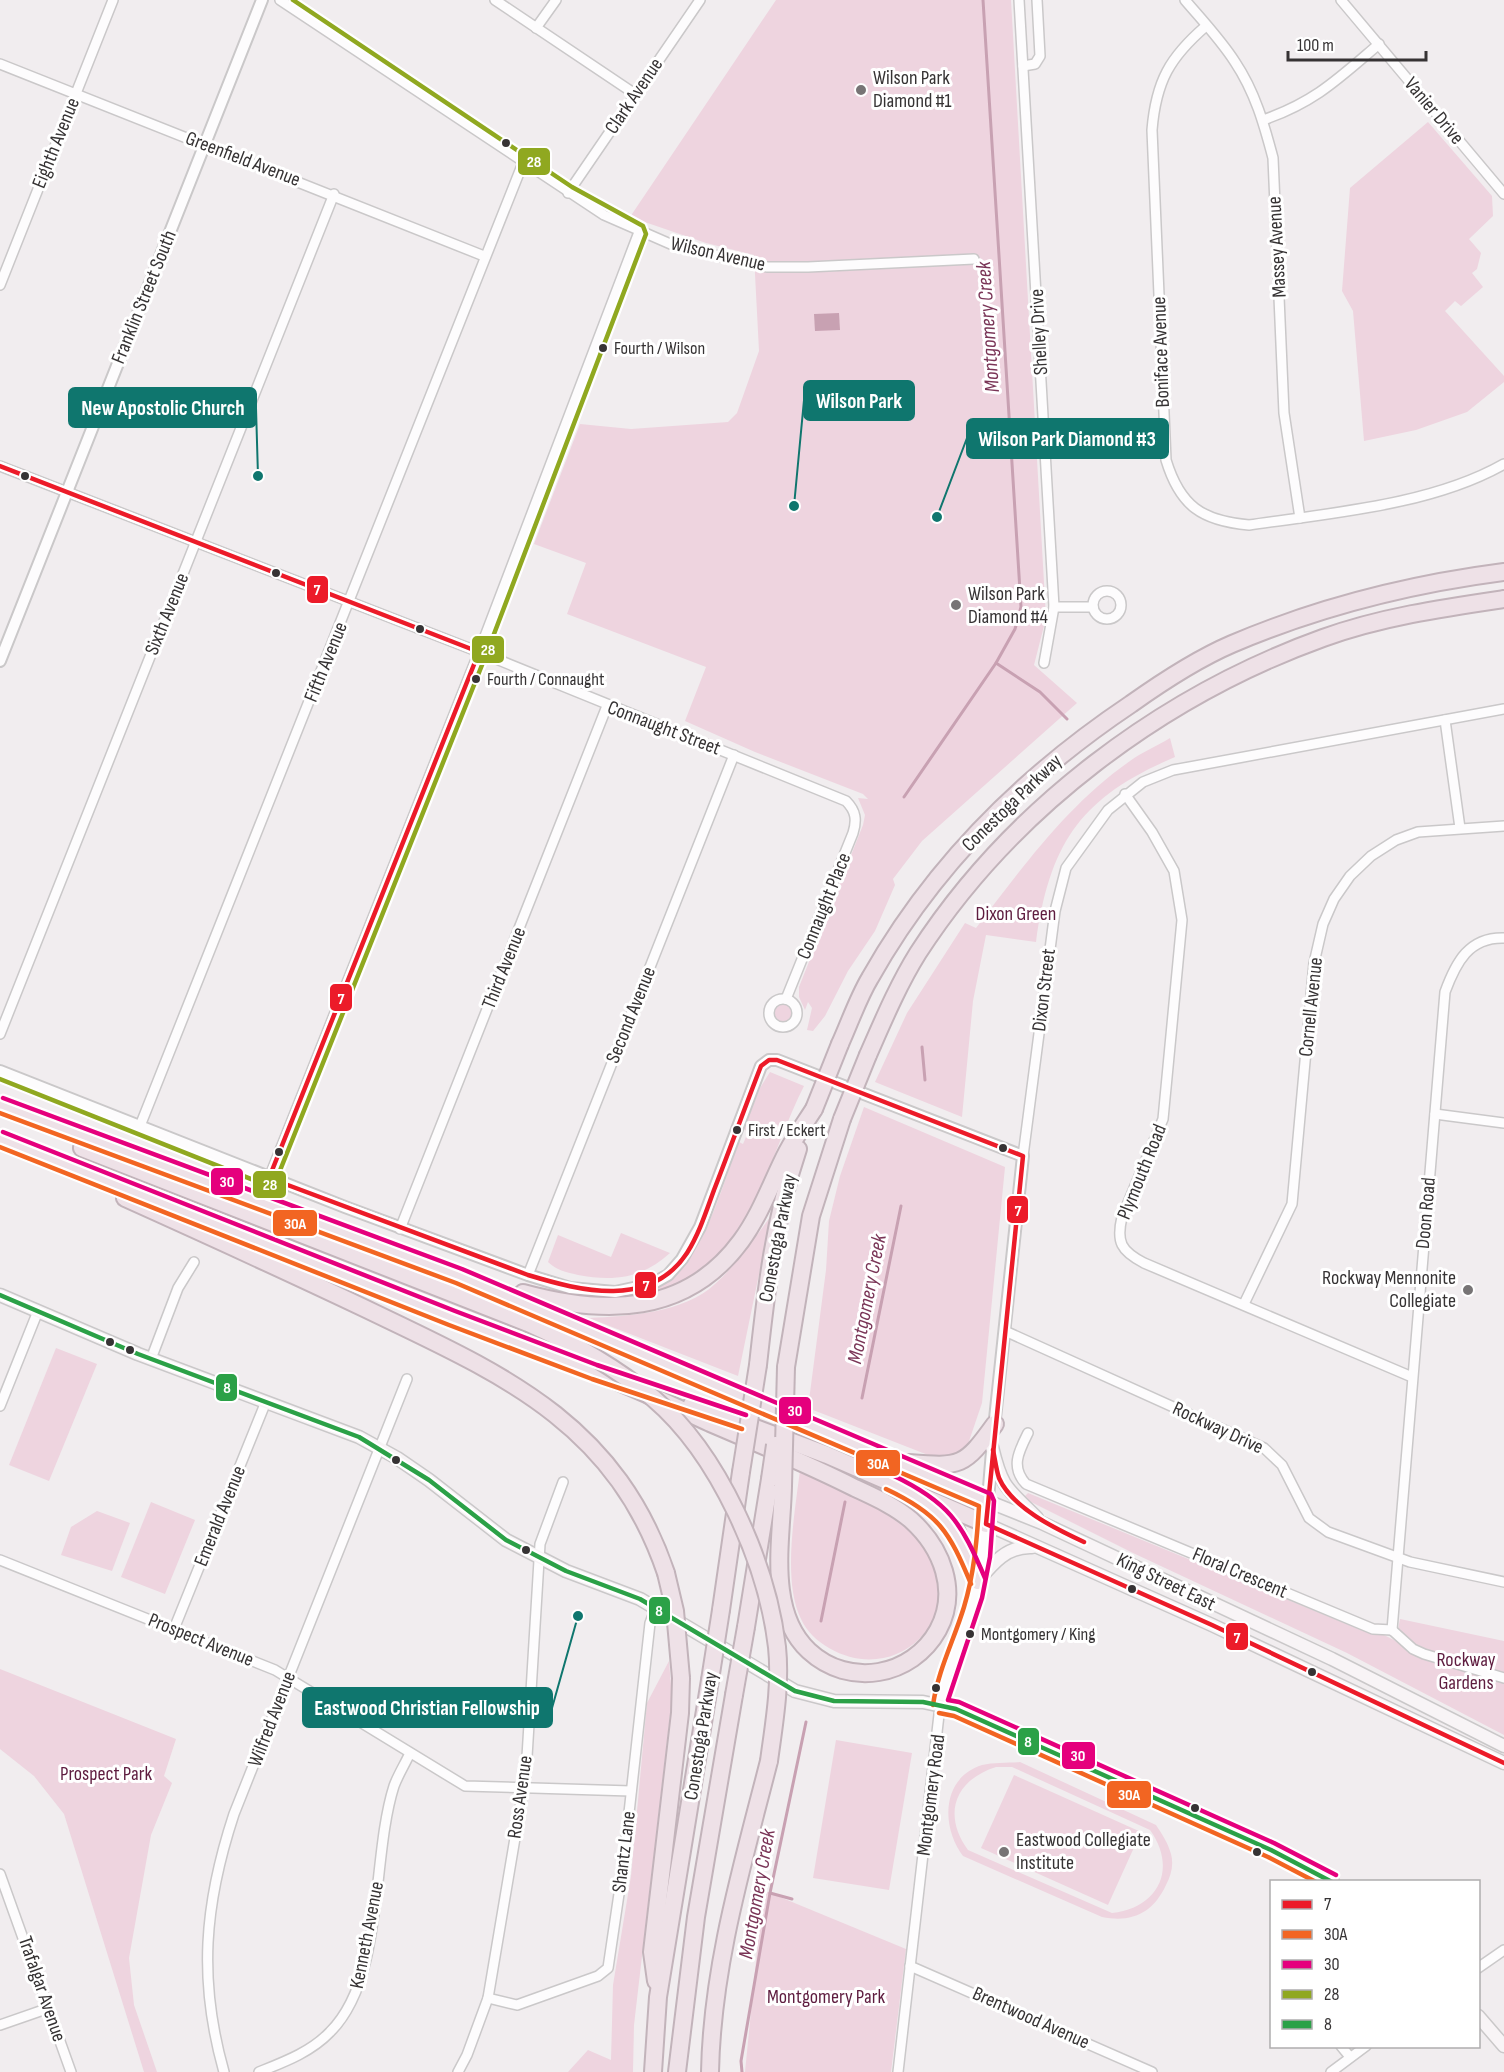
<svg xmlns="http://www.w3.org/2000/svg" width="1504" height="2072" font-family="'Sofia Sans Condensed',sans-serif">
<rect width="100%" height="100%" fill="#f1edef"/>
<g fill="#eed4df" fill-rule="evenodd">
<path d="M776,0H1011L1046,618L1034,665L1077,703L922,841L893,879L895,885L875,931L848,971L825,1016L813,1031L807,1030L812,1008L808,1002L805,1010L799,997V987L863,825L865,815L858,798L868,799L863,794L755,752L685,721L706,667L567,614L586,563L534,544L580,424L631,429L728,422L737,413L759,351L754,255L706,243L630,217Z"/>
<path d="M1428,122L1492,196L1493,216L1469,239L1481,253L1477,269L1472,273L1483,287L1461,306L1455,301L1445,311L1504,376V382L1467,412L1416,430L1364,441L1353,311L1342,291L1350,188Z"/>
<path d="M1170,738L1175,757C1081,797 1050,842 1036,942L986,935L973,1001L962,1117L875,1082L907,1013L965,923L976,928C1022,868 1067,805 1130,761C1142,752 1157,746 1170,738Z"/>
<circle cx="783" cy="1013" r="11"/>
<path d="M770,1072L804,1086C769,1155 753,1249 676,1285C668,1288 659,1294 651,1296C642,1297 632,1296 623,1297C701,1284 714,1206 739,1142L743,1144L748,1132L744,1129L760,1088Z"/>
<path d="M864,1107L1005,1167L982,1403L966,1450L959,1456L936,1458L928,1455L808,1408L826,1270L829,1221L840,1176Z"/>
<path d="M771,1216L738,1376L589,1318C629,1316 684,1313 715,1284C737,1264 753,1240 771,1216Z"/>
<path d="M621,1233L670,1253C643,1278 614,1282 578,1275C566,1272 558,1271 548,1262L558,1235L611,1257Z"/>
<path d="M56,1348L97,1364L49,1481L9,1465Z"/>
<path d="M800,1470C839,1491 905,1514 928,1553C967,1619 896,1687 829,1648C817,1641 807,1632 801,1619C782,1580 795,1512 800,1470Z"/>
<path d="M1028,1493L1361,1630L1384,1635L1396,1641L1400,1619L1504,1641V1735L1347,1653L1133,1553L1023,1498Z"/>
<path d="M151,1502L195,1520L165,1594L121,1577Z"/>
<path d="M97,1511L130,1523L112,1571L61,1555L71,1527Z"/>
<path d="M669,1661L672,1698L634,2025L633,2072H568L588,2050L611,2060L613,1985L631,1876L647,1703Z"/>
<path d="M0,1669L176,1739L164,1776L172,1783L151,1835L129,1958L134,2005L157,2072H144L64,1814L34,1776L0,1749Z"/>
<path d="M836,1740L912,1753L889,1890L813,1878Z"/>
<path d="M1020,1762L1156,1825C1162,1834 1168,1843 1171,1854C1174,1865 1171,1875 1166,1885C1153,1913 1132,1923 1102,1917L963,1856C941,1827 941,1778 982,1765C994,1762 1008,1763 1020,1762ZM996,1767H1012L1150,1830C1178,1869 1158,1908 1112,1913L968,1850C942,1814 955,1780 996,1767Z"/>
<path d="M1014,1775L1141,1832L1108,1905L981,1848Z"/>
<path d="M763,1890L906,1949L891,2072H745Z"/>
</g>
<path fill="#c8a1b2" d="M839,313L840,330L815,331L814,314Z"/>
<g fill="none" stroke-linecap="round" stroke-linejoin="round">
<g stroke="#c8a1b2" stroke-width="3">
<path d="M996,663L1040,692L1067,719"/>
<path d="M904,797L996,663L1015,629L1021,607L983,0"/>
<path d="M922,1047L925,1080"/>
<path d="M862,1398L901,1206"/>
<path d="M821,1621L845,1502"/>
<path d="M770,1893L792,1899"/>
<path d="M742,2072L741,2061L770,1893L806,1722"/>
</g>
<g stroke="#cac8c9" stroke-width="12">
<g id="minor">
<path d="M280,0L604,215L675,246L767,267H808L974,259"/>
<path d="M495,0L635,94"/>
<path d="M1019,0L1054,607L1044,663"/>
<path d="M1185,0C1202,20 1221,40 1235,62C1255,92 1264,124 1273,158L1284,413L1300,518"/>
<path d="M1341,0L1504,194"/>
<path d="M1206,26C1170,57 1156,81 1152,130L1166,460C1180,506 1202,521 1249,525C1331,513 1432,505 1504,464"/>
<path d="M536,28L556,0"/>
<path d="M0,64L484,256"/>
<path d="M1023,66L1035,64L1040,56L1037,0"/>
<path d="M1263,120C1315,102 1338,79 1379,44"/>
<path d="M568,193L700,0"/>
<path d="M0,285L113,0"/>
<path d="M0,466L479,652L846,801C856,811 857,820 853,833L786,999"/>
<circle cx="1107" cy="605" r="14"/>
<path d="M1054,607H1093"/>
<path d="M1445,720L1460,828"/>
<path d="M1125,794L1152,832L1174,871L1182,920L1163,1119L1122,1217C1116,1242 1121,1251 1144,1263L1412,1377"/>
<circle cx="783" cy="1013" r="14"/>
<path d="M0,1034L334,194"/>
<path d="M1435,1114L1504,1123"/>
<path d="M140,1126L523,163"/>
<path d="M1023,1156L1055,911L1066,868L1108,810L1143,782L1173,770L1504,709"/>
<path d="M269,1178L479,652L639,232"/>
<path d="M400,1229L607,706"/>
<path d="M528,1275L734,755"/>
<path d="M1244,1304L1292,1204L1314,963L1323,924L1334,899L1350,876L1371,856L1396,840L1418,832L1504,826"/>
<path d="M1005,1331L1264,1448L1282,1465L1309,1518L1328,1532L1410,1562L1504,1582"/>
<path d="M151,1359L178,1288L194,1262"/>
<path d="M0,1406L38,1311"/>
<path d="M1028,1433C1019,1451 1010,1467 1026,1484L1373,1629L1392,1630"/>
<path d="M0,1560L275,1670L465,1786L631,1791"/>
<path d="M174,1629L265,1404"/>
<path d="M1392,1630L1445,992C1456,962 1469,937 1504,938"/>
<path d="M1392,1630L1413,1649L1424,1654L1504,1678"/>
<path d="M0,1874L71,2072"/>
<path d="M910,1966L1152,2072"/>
<path d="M1478,1968L1504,1950"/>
<path d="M488,1998L517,2005L598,1976L608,1968L623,1867L650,1623L656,1607"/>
<path d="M0,2025L49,2008"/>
<path d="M1341,2046L1350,2057"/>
<path d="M224,2072C198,1980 204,1905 234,1814L407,1379"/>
<path d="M259,2072C284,2062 311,2052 330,2032C385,1977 371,1858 394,1786C398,1775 405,1764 410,1753"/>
<path d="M458,2072L467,2055L488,1998L526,1773L540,1544L563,1482"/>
<path d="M898,2072L940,1706"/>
<path d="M1331,2072L1366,2046"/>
</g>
</g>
<g stroke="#cac8c9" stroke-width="14">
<g id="tertiary">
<path d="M0,661L262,0"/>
<path d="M0,1071L345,1207L528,1275L570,1288L615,1292L652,1284L668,1275L682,1259L700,1227L761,1066L769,1060H777L1023,1156L994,1428"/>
<path d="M940,1706C943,1671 962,1642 971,1609C986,1558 987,1504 992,1452"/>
</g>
</g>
<g stroke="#cac8c9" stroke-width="15">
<g id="secondary">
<path d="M0,1295L138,1354L359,1437L397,1458L429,1480L506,1540L566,1571L640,1599L795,1691L834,1701L923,1702L956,1709L1271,1850L1333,1882"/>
<path d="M992,1447C1002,1489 1007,1488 1037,1518"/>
<path d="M987,1501L1042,1523L1332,1659L1504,1746"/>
<path d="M986,1524L1212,1625L1504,1763"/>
<path d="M978,1581C993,1563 1007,1546 1032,1547"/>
<path d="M1478,2016L1504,2046"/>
</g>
</g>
<g stroke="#c2b3ba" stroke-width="20">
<g id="motorway">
<path d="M840,1044C850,1022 858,998 870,978C933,866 1025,775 1131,704C1162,682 1197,659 1232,644C1319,607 1411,584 1504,572"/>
<path d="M868,1055C883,1021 898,985 918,953C1011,809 1162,696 1323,638C1381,617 1443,608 1504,599"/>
<path d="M0,1105L459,1276L987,1501"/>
<path d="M0,1139C38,1155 77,1167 115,1182C226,1227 337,1274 449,1317C496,1336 544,1352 591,1371C632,1386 671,1405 710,1423C759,1444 808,1464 855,1488C874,1497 895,1506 911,1520C942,1548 959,1591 938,1630C912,1677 849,1688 809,1651C766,1611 782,1538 783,1486"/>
<path d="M82,1148L528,1323"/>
<path d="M125,1198C205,1234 284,1270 364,1308C499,1373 614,1420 666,1573"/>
<path d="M523,1293C604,1315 686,1316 741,1241C761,1214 772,1181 787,1152C795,1137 805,1123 814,1109"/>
<path d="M758,1365C766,1291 774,1220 798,1149"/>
<path d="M786,1367L811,1216L842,1119"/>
<path d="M692,1404L827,1455L986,1524"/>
<path d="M909,1463C961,1467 964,1467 995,1424"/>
<path d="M930,1504L956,1530L978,1581"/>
<path d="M721,1610L741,1472"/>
<path d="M746,1627L770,1479"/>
<path d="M656,1981L652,1952L680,1713L681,1678"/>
<path d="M653,2072L658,1997L710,1680"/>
<path d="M677,2072L696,1917L734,1695"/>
<path d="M710,2072C712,1966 743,1863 769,1761"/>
</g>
</g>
<use href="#minor" stroke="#fdfcfd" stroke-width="9"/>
<use href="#tertiary" stroke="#fdfcfd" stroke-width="10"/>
<use href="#secondary" stroke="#f8f4f6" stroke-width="12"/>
<use href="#motorway" stroke="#eee1e7" stroke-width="16"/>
<g stroke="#c2b3ba" stroke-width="20" stroke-linecap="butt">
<g id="motorway-bridge">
<path d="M814,1109L840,1044"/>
<path d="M842,1119L868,1055"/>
<path d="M528,1323C573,1343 615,1367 653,1398C719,1454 767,1563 777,1647C781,1685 774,1724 769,1761"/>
<path d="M741,1472L758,1365"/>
<path d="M770,1479L775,1445"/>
<path d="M783,1486L786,1367"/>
<path d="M666,1573L675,1611L681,1678"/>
<path d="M710,1680L721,1610"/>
<path d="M734,1695L746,1627"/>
</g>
</g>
<use href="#motorway-bridge" stroke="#eee1e7" stroke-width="16"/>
<g stroke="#fff" stroke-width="9">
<g id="bus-1">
<path d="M0,466L479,652L269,1178L528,1275C581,1291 650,1309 687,1253C699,1234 706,1212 714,1190C730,1149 745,1107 761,1066L769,1060H777L1023,1156L986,1524L1212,1625L1504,1763"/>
<path d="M993,1450C995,1459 996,1469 999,1478C1012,1508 1056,1529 1084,1542"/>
</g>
</g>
<g stroke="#fff" stroke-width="9">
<g id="bus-2">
<path d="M0,1113L456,1283L979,1506C977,1540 974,1574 964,1607C954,1640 938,1670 933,1705"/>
<path d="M0,1147L449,1325L592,1379L742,1429"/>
<path d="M886,1489C939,1514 949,1531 971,1584"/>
<path d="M939,1713L954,1716L1268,1857L1316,1882"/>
</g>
</g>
<g stroke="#fff" stroke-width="9">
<g id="bus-3">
<path d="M3,1098L462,1269L991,1494L994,1501L990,1557L982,1598L948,1700L959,1702L1274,1843L1336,1875"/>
<path d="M3,1132L455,1311L597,1365L746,1415"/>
<path d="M892,1475C949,1502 961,1522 985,1578"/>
</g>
</g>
<g stroke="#fff" stroke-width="9">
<path id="bus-4" d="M0,1079L266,1185L275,1183L486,655L646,234L643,226L572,187L293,0"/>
</g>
<g stroke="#fff" stroke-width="9">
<path id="bus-5" d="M0,1295L138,1354L359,1437L429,1480L506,1540L566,1571L640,1599L795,1691L834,1701L923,1702L956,1709L1271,1850L1332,1882"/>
</g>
<use href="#bus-1" stroke="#ec1b29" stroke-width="4.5"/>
<use href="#bus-2" stroke="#f26522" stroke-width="4.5"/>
<use href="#bus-3" stroke="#e5007d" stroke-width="4.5"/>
<use href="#bus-4" stroke="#90a820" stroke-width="4.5"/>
<use href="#bus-5" stroke="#2ba147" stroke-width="4.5"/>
</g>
<g fill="#777475" stroke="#fff" stroke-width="2">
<circle cx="861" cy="90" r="6"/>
<circle cx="956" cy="605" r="6"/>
<circle cx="1468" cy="1290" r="6"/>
<circle cx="1004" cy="1852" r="6"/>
</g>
<g fill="#363334" stroke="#fff" stroke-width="2">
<circle cx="506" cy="143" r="5"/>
<circle cx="603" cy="348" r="5"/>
<circle cx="25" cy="476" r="5"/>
<circle cx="276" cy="573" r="5"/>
<circle cx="420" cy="629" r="5"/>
<circle cx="476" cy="679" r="5"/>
<circle cx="737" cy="1130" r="5"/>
<circle cx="1003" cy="1148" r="5"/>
<circle cx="279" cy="1152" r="5"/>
<circle cx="110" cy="1342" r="5"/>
<circle cx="130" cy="1350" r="5"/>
<circle cx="396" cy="1460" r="5"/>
<circle cx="526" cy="1550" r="5"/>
<circle cx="1132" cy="1589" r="5"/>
<circle cx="970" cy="1634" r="5"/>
<circle cx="1312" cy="1672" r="5"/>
<circle cx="936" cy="1688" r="5"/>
<circle cx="1195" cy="1808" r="5"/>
<circle cx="1257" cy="1852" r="5"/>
</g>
<g text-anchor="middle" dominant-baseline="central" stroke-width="6" stroke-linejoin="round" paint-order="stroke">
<g font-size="18" fill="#363334" stroke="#fff" text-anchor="start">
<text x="614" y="348">Fourth / Wilson</text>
<text x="487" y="679">Fourth / Connaught</text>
<text x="748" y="1130">First / Eckert</text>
<text x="981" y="1634">Montgomery / King</text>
</g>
<g font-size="20" fill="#363334" stroke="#fff" text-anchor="start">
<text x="873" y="78">Wilson Park<tspan x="873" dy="23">Diamond #1</tspan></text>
<text x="968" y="594">Wilson Park<tspan x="968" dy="23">Diamond #4</tspan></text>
<text x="1456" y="1278" text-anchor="end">Rockway Mennonite<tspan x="1456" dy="23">Collegiate</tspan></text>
<text x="1016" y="1840">Eastwood Collegiate<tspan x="1016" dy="23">Institute</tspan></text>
</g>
<g font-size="20" fill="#363334" stroke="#fff">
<text transform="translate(634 96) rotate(-56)">Clark Avenue</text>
<text transform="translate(1434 111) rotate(50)">Vanier Drive</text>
<text transform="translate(56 143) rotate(-68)">Eighth Avenue</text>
<text transform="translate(243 159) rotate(21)">Greenfield Avenue</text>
<text transform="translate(1277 247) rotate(-93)">Massey Avenue</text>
<text transform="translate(718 254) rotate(13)">Wilson Avenue</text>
<text transform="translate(144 297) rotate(-68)">Franklin Street South</text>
<text transform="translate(1039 332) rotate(-93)">Shelley Drive</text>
<text transform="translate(1161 352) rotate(-92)">Boniface Avenue</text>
<text transform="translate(167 614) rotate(-68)">Sixth Avenue</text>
<text transform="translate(326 662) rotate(-68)">Fifth Avenue</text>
<text transform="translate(664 728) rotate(21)">Connaught Street</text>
<text transform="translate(1012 803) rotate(-44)">Conestoga Parkway</text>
<text transform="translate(824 906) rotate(-68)">Connaught Place</text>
<text transform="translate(504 968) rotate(-68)">Third Avenue</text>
<text transform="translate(1044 990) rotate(-83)">Dixon Street</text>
<text transform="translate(1311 1007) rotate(-84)">Cornell Avenue</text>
<text transform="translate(631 1015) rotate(-68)">Second Avenue</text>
<text transform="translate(1142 1172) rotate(-68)">Plymouth Road</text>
<text transform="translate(1426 1213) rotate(-85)">Doon Road</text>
<text transform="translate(778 1238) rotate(-79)">Conestoga Parkway</text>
<text transform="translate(1218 1428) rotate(25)">Rockway Drive</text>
<text transform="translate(220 1516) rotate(-68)">Emerald Avenue</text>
<text transform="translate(1240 1573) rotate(23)">Floral Crescent</text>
<text transform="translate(1166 1582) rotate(26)">King Street East</text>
<text transform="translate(201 1640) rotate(22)">Prospect Avenue</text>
<text transform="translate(272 1719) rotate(-69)">Wilfred Avenue</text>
<text transform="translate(701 1736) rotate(-81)">Conestoga Parkway</text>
<text transform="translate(931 1795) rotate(-83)">Montgomery Road</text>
<text transform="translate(520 1797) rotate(-82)">Ross Avenue</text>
<text transform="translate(624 1852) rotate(-83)">Shantz Lane</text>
<text transform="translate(367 1935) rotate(-79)">Kenneth Avenue</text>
<text transform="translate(42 1989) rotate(71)">Trafalgar Avenue</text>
<text transform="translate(1031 2018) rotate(24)">Brentwood Avenue</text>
</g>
<g font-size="20" fill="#5e1c3f" stroke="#fff">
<text x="1016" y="914">Dixon Green</text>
<text x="1466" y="1660">Rockway<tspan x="1466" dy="23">Gardens</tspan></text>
<text x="106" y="1774">Prospect Park</text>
<text x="826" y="1997">Montgomery Park</text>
</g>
<g font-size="21" font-style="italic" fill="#7a3557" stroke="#fff">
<text transform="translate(988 327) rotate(-94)">Montgomery Creek</text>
<text transform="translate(867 1299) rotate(-79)">Montgomery Creek</text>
<text transform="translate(757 1894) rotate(-80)">Montgomery Creek</text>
</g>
</g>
<path fill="none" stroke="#0f766e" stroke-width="2" d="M794 506L804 400M258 476L256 408M937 517L967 438M578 1616L552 1708"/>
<g fill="#0f766e" stroke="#fff" stroke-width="2">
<circle cx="794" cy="506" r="6"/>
<circle cx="258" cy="476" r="6"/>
<circle cx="937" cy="517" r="6"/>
<circle cx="578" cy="1616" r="6"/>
</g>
<g fill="#0f766e" stroke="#0f766e" stroke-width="2">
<rect x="804" y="381" width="110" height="39" rx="6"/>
<rect x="69" y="388" width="187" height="39" rx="6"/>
<rect x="967" y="419" width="201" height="39" rx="6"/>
<rect x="303" y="1688" width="249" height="39" rx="6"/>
</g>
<g font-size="21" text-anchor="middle" font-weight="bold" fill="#fff">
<text x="859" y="408">Wilson Park</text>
<text x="163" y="415">New Apostolic Church</text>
<text x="1067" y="446">Wilson Park Diamond #3</text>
<text x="427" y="1715">Eastwood Christian Fellowship</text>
</g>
<g stroke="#fff" stroke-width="2">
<rect x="517" y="147" width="34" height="29" rx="6" fill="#90a820"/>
<rect x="306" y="575" width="23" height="29" rx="6" fill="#ec1b29"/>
<rect x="471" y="635" width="34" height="29" rx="6" fill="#90a820"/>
<rect x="329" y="983" width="24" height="29" rx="6" fill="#ec1b29"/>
<rect x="210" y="1167" width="34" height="29" rx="6" fill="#e5007d"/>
<rect x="252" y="1170" width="35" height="29" rx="6" fill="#90a820"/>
<rect x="1006" y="1195" width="23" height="29" rx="6" fill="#ec1b29"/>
<rect x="272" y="1209" width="46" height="28" rx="6" fill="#f26522"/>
<rect x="634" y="1271" width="23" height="28" rx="6" fill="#ec1b29"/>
<rect x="215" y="1373" width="23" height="29" rx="6" fill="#2ba147"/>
<rect x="778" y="1396" width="34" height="29" rx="6" fill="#e5007d"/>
<rect x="855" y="1449" width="46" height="28" rx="6" fill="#f26522"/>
<rect x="648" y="1596" width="23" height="29" rx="6" fill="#2ba147"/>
<rect x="1225" y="1622" width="24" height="29" rx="6" fill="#ec1b29"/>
<rect x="1017" y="1727" width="23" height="29" rx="6" fill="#2ba147"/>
<rect x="1061" y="1741" width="35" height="29" rx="6" fill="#e5007d"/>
<rect x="1106" y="1780" width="46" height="29" rx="6" fill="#f26522"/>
</g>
<g font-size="16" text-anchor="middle" font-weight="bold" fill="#fff">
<text x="534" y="167">28</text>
<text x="317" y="595">7</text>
<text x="488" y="655">28</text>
<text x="341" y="1004">7</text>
<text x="227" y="1187">30</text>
<text x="270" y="1190">28</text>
<text x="1018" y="1216">7</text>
<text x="295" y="1229">30A</text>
<text x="646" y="1291">7</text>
<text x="227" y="1393">8</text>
<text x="795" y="1416">30</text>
<text x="878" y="1469">30A</text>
<text x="659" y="1616">8</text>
<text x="1237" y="1643">7</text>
<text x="1028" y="1747">8</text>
<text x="1078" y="1761">30</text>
<text x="1129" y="1800">30A</text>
</g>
<rect x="1270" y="1880" width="210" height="168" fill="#ffffff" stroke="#afadae" stroke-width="1.5"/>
<rect x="1282" y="1900" width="30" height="9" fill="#ec1b29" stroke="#afadae" stroke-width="1.5"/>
<text x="1324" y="1910" font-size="18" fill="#363334">7</text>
<rect x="1282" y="1930" width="30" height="9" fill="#f26522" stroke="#afadae" stroke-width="1.5"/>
<text x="1324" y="1940" font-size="18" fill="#363334">30A</text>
<rect x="1282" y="1960" width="30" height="9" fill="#e5007d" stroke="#afadae" stroke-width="1.5"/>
<text x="1324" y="1970" font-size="18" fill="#363334">30</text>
<rect x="1282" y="1990" width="30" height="9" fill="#90a820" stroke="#afadae" stroke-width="1.5"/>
<text x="1324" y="2000" font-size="18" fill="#363334">28</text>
<rect x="1282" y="2020" width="30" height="9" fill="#2ba147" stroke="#afadae" stroke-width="1.5"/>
<text x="1324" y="2030" font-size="18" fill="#363334">8</text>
<path d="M1288 51v9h138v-9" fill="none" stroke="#363334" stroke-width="3"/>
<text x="1297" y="51" font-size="18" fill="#363334" stroke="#ffffff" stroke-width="4.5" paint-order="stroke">100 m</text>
</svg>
